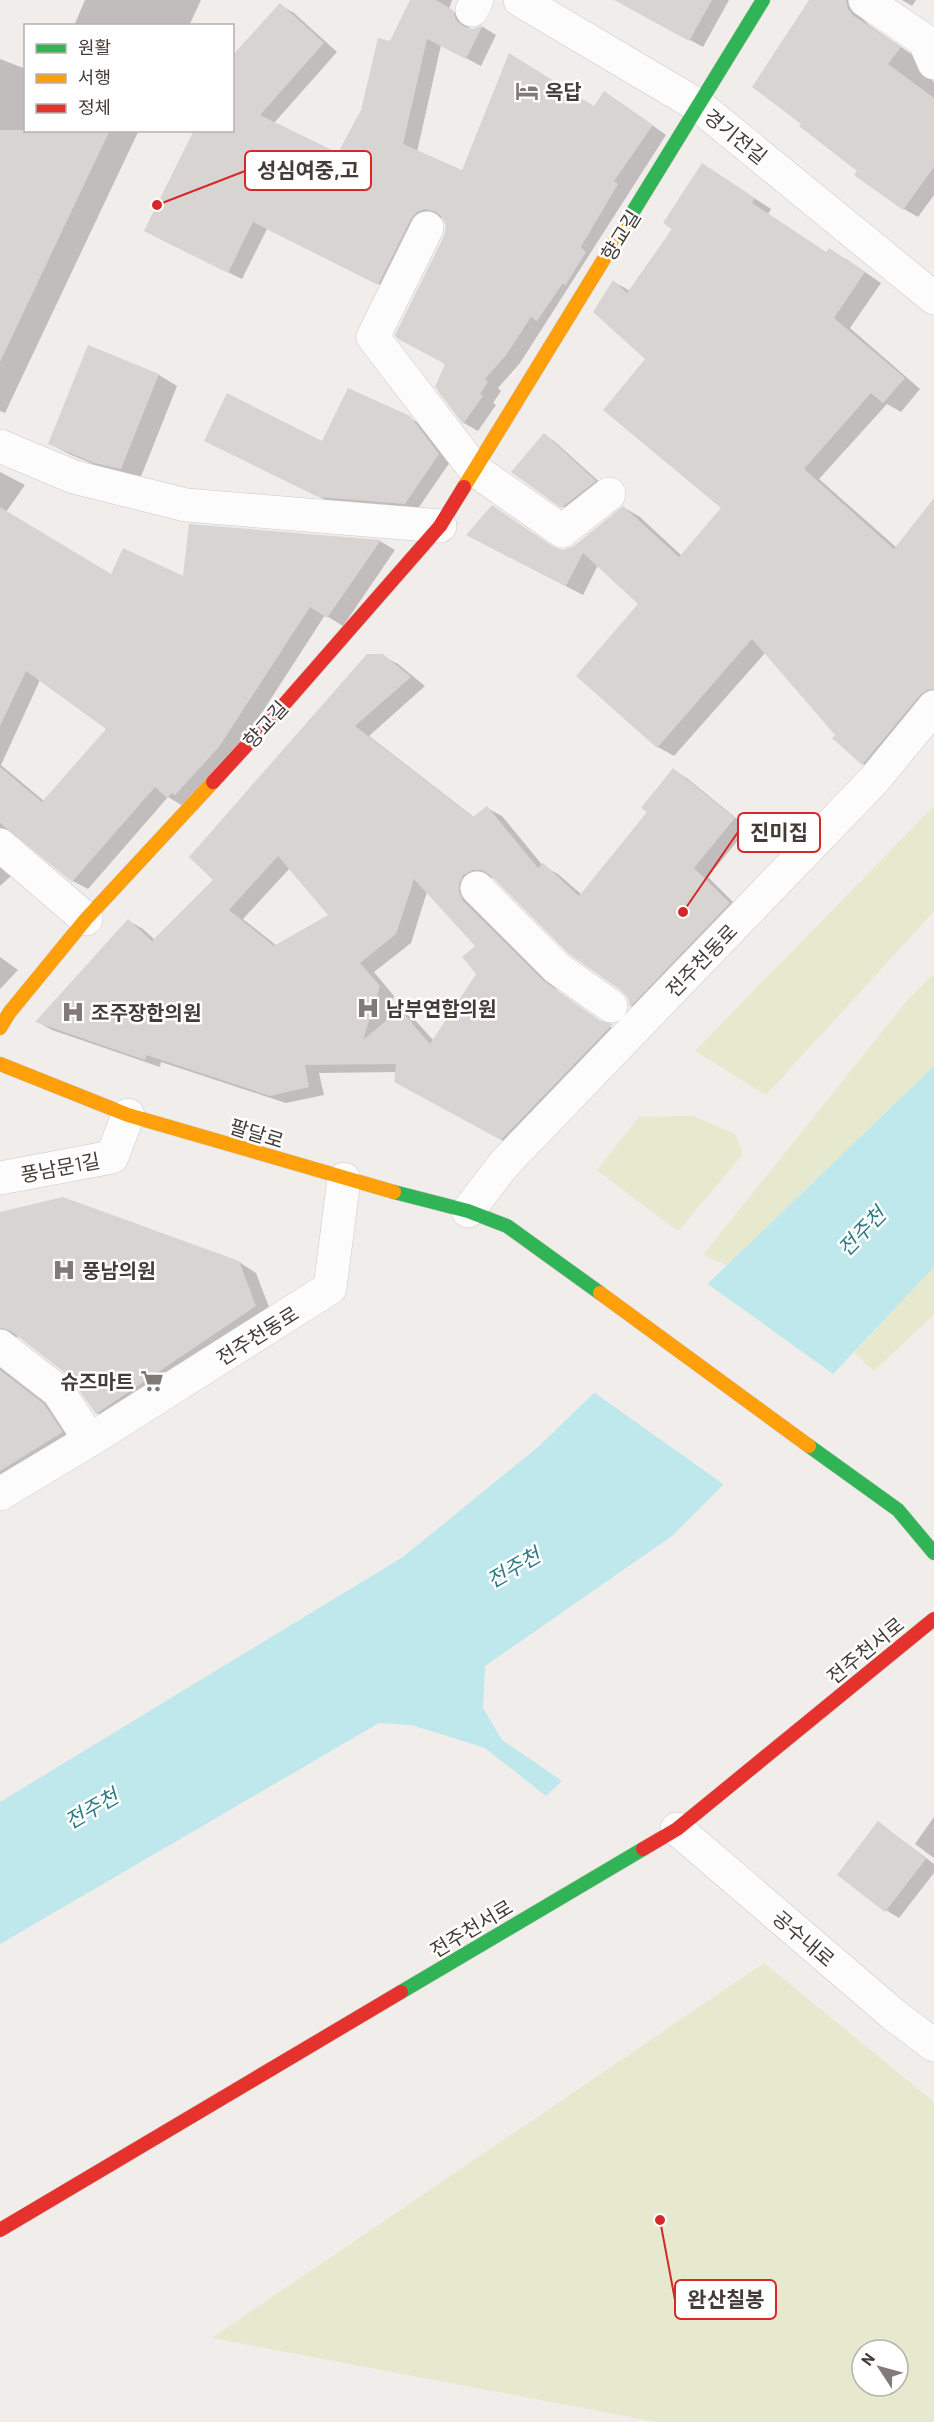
<svg xmlns="http://www.w3.org/2000/svg" width="934" height="2422" font-family="Barlow,'Noto Sans KR',sans-serif">
<rect width="100%" height="100%" fill="#f0edeb"/>
<g fill="#e6e9cd" fill-rule="evenodd">
<path d="M934,806V911L766,1095L695,1051Z"/>
<path d="M934,974V1066L727,1265L703,1255L905,1003Z"/>
<path d="M693,1116L735,1134L743,1154L678,1231L597,1170L639,1117Z"/>
<path d="M934,1267V1314L874,1371L854,1353Z"/>
<path d="M764,1963L934,2102V2422H657L212,2338ZM862,2350H898V2386H862Z"/>
</g>
<path fill="#bee8ec" d="M934,1066V1267L836,1371L672,1536L485,1666L483,1708L502,1740L562,1781L546,1796L485,1748L412,1725L379,1723L0,1944V1802L403,1557L538,1447Z"/>
<path fill="#f0edeb" d="M705,1282L836,1376L726,1486L592,1391Z"/>
<g fill="#0003" fill-rule="evenodd">
<path d="M85,0H201L189,26H74Z"/>
<path d="M412,0H452L449,9L467,20L470,30L483,27L496,35L481,66L441,45L417,152L463,172L594,107L618,101L666,135L520,363L498,388L501,391L493,403L496,405L478,431L464,423L437,387L447,364L445,236L447,227L444,217L432,220L393,291L267,229L242,279L160,239L232,130L280,5L294,13L337,52L274,123L339,155L362,110L390,43Z"/>
<path d="M640,0H729L703,47L647,17Z"/>
<path d="M811,0H863L860,8L862,18L869,25L923,62L934,83V195L918,217L904,209L859,171Z"/>
<path d="M902,0H916L912,6Z"/>
<path d="M0,59L26,69V130H139L5,413L0,411Z"/>
<path d="M719,175L771,209L768,214L827,253L846,259L881,283L850,328L920,389L901,412L887,404L819,479L897,548L934,503V707L879,774L863,764L766,652L674,756L658,747L640,603L598,565L583,595L484,544L492,506L556,549L563,551L574,547L623,507L640,517L682,556L723,508L647,359L614,282L630,291Z"/>
<path d="M89,347L159,375L177,386L140,479L114,473L69,454L50,444Z"/>
<path d="M410,418L422,425L450,462L417,510L332,503L218,447L323,443Z"/>
<path d="M544,435L554,441L605,487L572,512L562,506Z"/>
<path d="M0,472L25,485L6,512L112,576L185,578L190,526L380,541L395,550L343,626L325,615L234,756L183,806L168,797L88,889L73,881L19,834L9,835L0,843ZM40,680L108,729L44,801L1,765Z"/>
<path d="M383,656L398,664L425,686L369,736L475,818L487,808L502,816L543,866L558,874L582,895L649,812L674,770L688,779L748,828L708,877L743,912L645,1014L631,1006L629,997L495,878L488,877L478,911L559,992L604,1024L626,1034L516,1148L411,1090L397,1072L319,1073L324,1095L286,1103L161,1062L160,1067L52,1030L38,1022L129,921L143,929L155,940L216,879ZM290,868L330,915L277,946L243,919ZM427,892L478,946V974L434,1041L414,1019L400,1011L385,1023L394,996L374,972L411,943Z"/>
<path d="M0,864L11,876L0,886Z"/>
<path d="M0,957L18,970L0,989Z"/>
<path d="M0,1214L239,1262L256,1273L272,1315L114,1423L97,1413L71,1375L21,1336L10,1338L0,1349Z"/>
<path d="M0,1365L6,1372L61,1415L79,1442L0,1492Z"/>
<path d="M934,1817V1858L915,1844Z"/>
<path d="M879,1823L934,1864V1873L899,1918L886,1910Z"/>
</g>
<g fill="#d8d4d2" fill-rule="evenodd">
<path d="M410,0H436L453,10L456,20L463,26L473,29L483,25L466,59L427,39L403,144L462,170L509,53L594,106L604,91L653,125L614,181L618,184L581,247L586,252L565,286L563,283L537,321L531,317L506,355L485,379L488,382L480,394L483,396L463,424L435,387L445,364L398,339L395,335L444,236L446,226L442,217L436,212L425,209L417,212L411,219L378,285L253,222L228,273L144,231L194,130H232V56L280,3L324,43L260,115L338,153L361,110L378,38L390,41Z"/>
<path d="M614,0H712L689,41Z"/>
<path d="M809,0H846L848,9L854,16L901,47L888,64L934,98V167L903,210L854,175L857,171L799,126L801,124L752,87Z"/>
<path d="M0,130H110L0,362Z"/>
<path d="M702,163L755,198L752,203L826,252L829,248L865,272L834,318L905,378L883,403L871,393L804,469L894,549L934,498V689L927,690L920,695L862,765L832,738L835,735L752,639L657,748L576,676L638,604L583,553L566,586L466,535L492,505L551,546L563,550L574,546L623,506L679,557L721,508L603,410L645,359L593,312L613,280L627,293L672,229L663,223Z"/>
<path d="M88,345L159,374L121,469L94,463L48,444Z"/>
<path d="M348,388L410,416L439,454L405,504L318,497L204,441L227,393L322,441Z"/>
<path d="M544,433L596,481L561,508L511,472Z"/>
<path d="M0,507L111,574L123,548L183,576L189,524L381,540L327,618L310,607L219,747L175,795L172,793L167,798L155,787L72,882L0,823V767L42,802L106,729L26,671L0,726Z"/>
<path d="M367,654H383L411,677L355,726L473,817L487,806L538,868L543,863L579,896L647,812L641,808L673,768L735,818L694,868L730,903L630,1007L628,998L622,991L569,954L490,875L482,870H473L463,875L459,884V892L463,901L544,981L600,1021L613,1024L501,1140L394,1082L396,1064L305,1065L309,1087L270,1096L146,1055L145,1060L35,1022L128,919L152,941L213,880L189,857ZM278,856L328,915L274,946L229,910ZM414,879L475,946L462,957L476,974L430,1044L400,1009L363,1040L380,986L360,963L396,934Z"/>
<path d="M63,1197L239,1261L256,1306L96,1414L69,1376L11,1331L0,1328V1212Z"/>
<path d="M0,1370L44,1404L63,1432L0,1471Z"/>
<path d="M878,1821L926,1859L885,1912L837,1875Z"/>
</g>
<g fill="none" stroke-linecap="round" stroke-linejoin="round">
<g stroke="#cdc9c7" stroke-width="34">
<g id="street">
<path d="M520,0L699,106L934,298"/>
<path d="M865,0L924,40L934,63"/>
<path d="M472,10L477,0"/>
<path d="M427,228L373,337L475,470L562,531L609,494"/>
<path d="M0,446L74,477L186,505L440,526"/>
<path d="M0,845L86,919"/>
<path d="M477,888L557,968L611,1006"/>
<path d="M0,1178L112,1157L128,1115"/>
<path d="M468,1211L504,1164L874,780L934,707"/>
<path d="M0,1346L58,1391L90,1440"/>
<path d="M0,1494L90,1440L330,1288L344,1179"/>
<path d="M677,1829L894,2015L934,2045"/>
</g>
</g>
<g stroke="#d0c9c4" stroke-width="15">
<g id="fast">
<path d="M623,228L763,0"/>
<path d="M394,1192L468,1211L507,1226L600,1293"/>
<path d="M809,1446L898,1510L934,1553"/>
<path d="M401,1992L643,1849"/>
</g>
</g>
<g stroke="#d0c9c4" stroke-width="15">
<g id="slow">
<path d="M464,487L623,228"/>
<path d="M0,1028L9,1013L86,919L213,782"/>
<path d="M0,1064L128,1115L394,1192"/>
<path d="M600,1293L809,1446"/>
</g>
</g>
<g stroke="#d0c9c4" stroke-width="15">
<g id="jam">
<path d="M213,782L280,709L440,526L464,487"/>
<path d="M643,1849L677,1829L934,1619"/>
<path d="M0,2230L401,1992"/>
</g>
</g>
<use href="#street" stroke="#fdfcfc" stroke-width="33"/>
<use href="#fast" stroke="#30b455" stroke-width="14"/>
<use href="#slow" stroke="#ff9f0a" stroke-width="14"/>
<use href="#jam" stroke="#e5322d" stroke-width="14"/>
</g>
<defs>
<g id="hotel-bare" transform="scale(1.8)"><path d="M-6-4.5h1.5V1H6V5H4.5V3h-9V5H-6ZM-4 0a1.8 1.8 0 1 1 3.6 0ZM.5 0V-2.5h3Q6-2.5 6 0Z" fill="#827a76" stroke="#fff" stroke-width="2.5" paint-order="stroke"/></g>
<g id="hospital-bare" transform="scale(1.8)"><path d="M-5-5h3v3.5h4V-5h3V5h-3V1.5h-4V5h-3Z" fill="#827a76" stroke="#fff" stroke-width="2.5" paint-order="stroke"/></g>
<g id="supermarket-bare" transform="scale(1.8)"><path d="M-6-5.5h2.5l.6 2H6L4.5 2H-2.5L-4.4-4H-6ZM-1.5 3.2a1.3 1.3 0 1 0 .1 0ZM3 3.2a1.3 1.3 0 1 0 .1 0Z" fill="#827a76" stroke="#fff" stroke-width="2.5" paint-order="stroke"/></g>
</defs>
<g fill-rule="evenodd">
<use href="#hotel-bare" x="527" y="91"/>
<use href="#hospital-bare" x="368" y="1008"/>
<use href="#hospital-bare" x="73" y="1012"/>
<use href="#hospital-bare" x="64" y="1270"/>
<use href="#supermarket-bare" x="152" y="1381"/>
</g>
<g text-anchor="middle" dominant-baseline="central" stroke-width="5" stroke-linejoin="round" paint-order="stroke">
<g font-size="20" font-weight="bold" fill="#463c37" stroke="#fff" text-anchor="start">
<text x="545" y="91">옥답</text>
<text x="386" y="1008">남부연합의원</text>
<text x="91" y="1012">조주장한의원</text>
<text x="82" y="1270">풍남의원</text>
<text x="134" y="1381" text-anchor="end">슈즈마트</text>
</g>
<g font-size="20" fill="#463c37" stroke="#fff">
<text transform="translate(736 136) rotate(39)">경기전길</text>
<text transform="translate(620 235) rotate(-58)">향교길</text>
<text transform="translate(265 724) rotate(-48)">향교길</text>
<text transform="translate(701 960) rotate(-46)">전주천동로</text>
<text transform="translate(257 1133) rotate(17)">팔달로</text>
<text transform="translate(60 1167) rotate(-11)">풍남문1길</text>
<text transform="translate(257 1335) rotate(-32)">전주천동로</text>
<text transform="translate(865 1650) rotate(-39)">전주천서로</text>
<text transform="translate(471 1928) rotate(-31)">전주천서로</text>
<text transform="translate(804 1938) rotate(41)">공수내로</text>
</g>
<g font-size="21" font-style="italic" fill="#2e7c84" stroke="#fff">
<text transform="translate(861 1231) rotate(-46)">전주천</text>
<text transform="translate(513 1567) rotate(-30)">전주천</text>
<text transform="translate(91 1808) rotate(-30)">전주천</text>
</g>
</g>
<path fill="none" stroke="#d62828" stroke-width="2" d="M157 205L245 171M683 912L738 832M660 2220L675 2300"/>
<g fill="#d62828" stroke="#fff" stroke-width="2">
<circle cx="157" cy="205" r="6"/>
<circle cx="683" cy="912" r="6"/>
<circle cx="660" cy="2220" r="6"/>
</g>
<g fill="#fff" stroke="#d62828" stroke-width="2">
<rect x="245" y="151" width="126" height="39" rx="6"/>
<rect x="738" y="813" width="82" height="39" rx="6"/>
<rect x="675" y="2280" width="101" height="39" rx="6"/>
</g>
<g font-size="21" text-anchor="middle" font-weight="bold" fill="#463c37">
<text x="308" y="178">성심여중,고</text>
<text x="779" y="840">진미집</text>
<text x="726" y="2307">완산칠봉</text>
</g>
<rect x="24" y="24" width="210" height="108" fill="#ffffff" stroke="#b5b1af" stroke-width="1.5"/>
<rect x="36" y="44" width="30" height="9" fill="#30b455" stroke="#b5b1af" stroke-width="1.5"/>
<text x="78" y="54" font-size="18" fill="#463c37">원활</text>
<rect x="36" y="74" width="30" height="9" fill="#ff9f0a" stroke="#b5b1af" stroke-width="1.5"/>
<text x="78" y="84" font-size="18" fill="#463c37">서행</text>
<rect x="36" y="104" width="30" height="9" fill="#e5322d" stroke="#b5b1af" stroke-width="1.5"/>
<text x="78" y="114" font-size="18" fill="#463c37">정체</text>
<g transform="translate(880 2368) rotate(306)"><circle r="28" fill="#ffffff" stroke="#b5b1af" stroke-width="1.5"/>
<path d="M0-4.5L10 22L0 15L-10 22Z" fill="#827a76"/>
<text y="-9" font-size="16" font-weight="bold" text-anchor="middle" fill="#463c37">N</text>
</g>
</svg>
